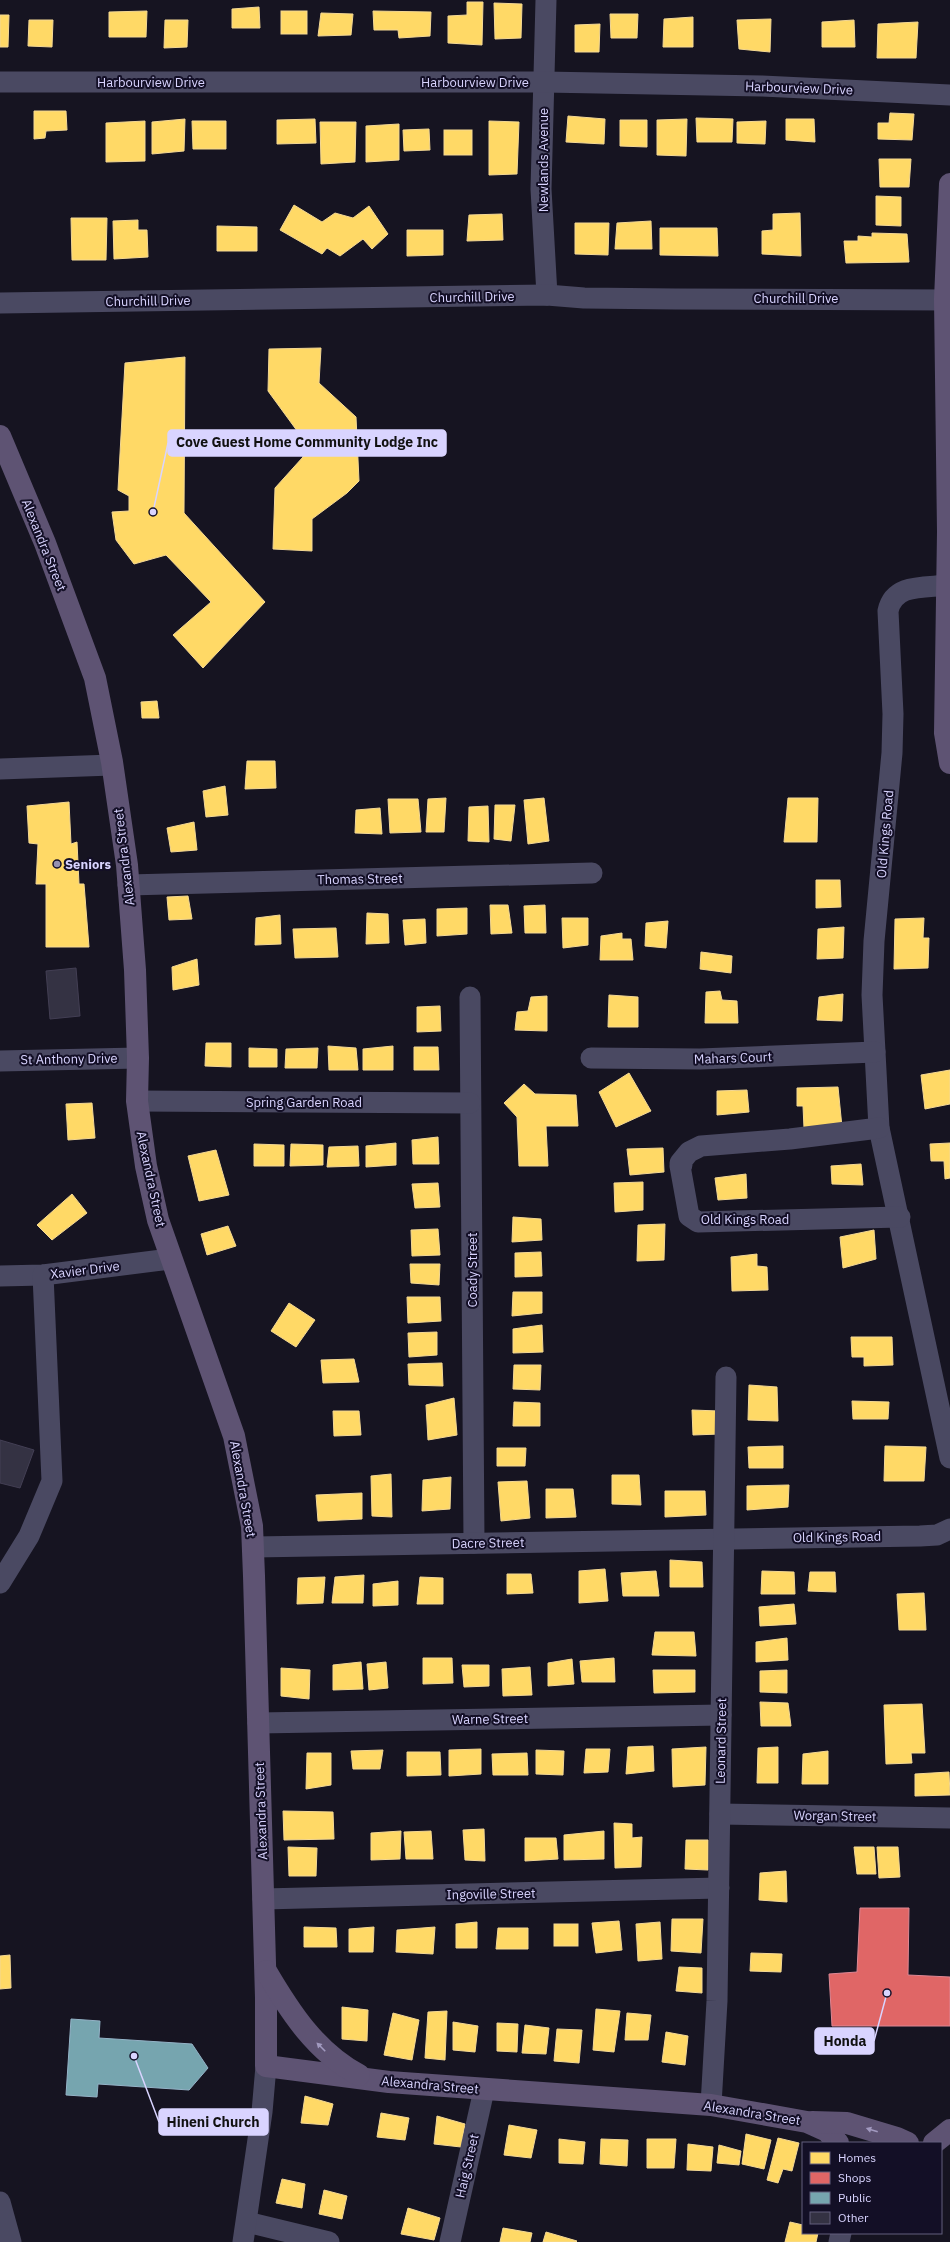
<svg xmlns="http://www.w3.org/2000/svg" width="950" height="2242" font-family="'IBM Plex Sans',sans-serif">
<rect width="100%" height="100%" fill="#161421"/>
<g fill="#ffd966" stroke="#f4d894">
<path d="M467,2H483L482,45L448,43V16L467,15Z"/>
<path d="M494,3L522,4L521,38L495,39Z"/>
<path d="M259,7L260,28H232V9Z"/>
<path d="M147,11L146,37H109V12Z"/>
<rect x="281" y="11" width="26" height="23"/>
<path d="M373,11L431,12L430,36L399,38L398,30H374Z"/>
<path d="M321,13L353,14L351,35L318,36Z"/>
<path d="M610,14H638L637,38H611Z"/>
<path d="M0,15H9L8,47H0Z"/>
<path d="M693,17V47H663L664,19Z"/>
<path d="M771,19L770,52L739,49L737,20Z"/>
<path d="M29,20H53L52,47L28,46Z"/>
<path d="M165,20H188L187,47L164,48Z"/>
<path d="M854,20L855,47H822V22Z"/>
<path d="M918,22L916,58H877L878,24Z"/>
<path d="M600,24L599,52H575V25Z"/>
<path d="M34,111H66L67,130L46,131L45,138L34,139Z"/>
<path d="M890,113L914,114L912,140L878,139V123H889Z"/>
<path d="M568,116L605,119L604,144L566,142Z"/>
<path d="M696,118L733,119L732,142H697Z"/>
<path d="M185,119L184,151L152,154V122Z"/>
<path d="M315,119L316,143L277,144V120Z"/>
<path d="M687,119L686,156L657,155V120Z"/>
<path d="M786,119H814L815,142L786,140Z"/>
<path d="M620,120H647V147L620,146Z"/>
<path d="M145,121V161L106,162V123Z"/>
<path d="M192,121H226V149H193Z"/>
<path d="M489,121L519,122L517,174L489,175Z"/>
<path d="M766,121L765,144L737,143V122Z"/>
<path d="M320,122H356L355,162L321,164Z"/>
<path d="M399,124V160L366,162V126Z"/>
<path d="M429,129L430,150L404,151L403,130Z"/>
<rect x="444" y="130" width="28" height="25"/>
<path d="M879,159H911L909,187H880Z"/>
<path d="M876,196L901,197V226L876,225Z"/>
<path d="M294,205L322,222L335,213L353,218L369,206L388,234L372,249L363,239L340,256L327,248L322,254L280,230Z"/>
<path d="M800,213L801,256L762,254V231L773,230V214Z"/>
<path d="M502,214L503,240L467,241L469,215Z"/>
<path d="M71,218H107L106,260H72Z"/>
<path d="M138,220V230H147L148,257L114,259L113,221Z"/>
<path d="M651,221L652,249H615L617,223Z"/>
<path d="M575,223H609L608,255L575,254Z"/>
<path d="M217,226L257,227V251H217Z"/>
<path d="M660,228H717L718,256L660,255Z"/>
<path d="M407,230H443V255L407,256Z"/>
<path d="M872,233L907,234L909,262L846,263L844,241H858V236L872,237Z"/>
<path d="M321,348L319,383L356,417L359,481L347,493L312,519V551L273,549L275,488L303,457V439L268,391L269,349Z"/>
<path d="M185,357L184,513L265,602L203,668L173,635L211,602L166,555L134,564L116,540L112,512L129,511V496L118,490L125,363Z"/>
<path d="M157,701L159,718H142L141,702Z"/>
<path d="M247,761H275L276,788L245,789Z"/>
<path d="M225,786L228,815L206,817L203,791Z"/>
<path d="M446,798L444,832H426L428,799Z"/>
<path d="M544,798L549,841L528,844L524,800Z"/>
<path d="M788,798H818L817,842H784Z"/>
<path d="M388,799H418L421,832L390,833Z"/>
<path d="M69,802L71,844L77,842L79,884H84L89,947H46V884H36L38,844L29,843L27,806Z"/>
<path d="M495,805H515L511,841L494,839Z"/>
<path d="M488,806L489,842L468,841L469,807Z"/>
<path d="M380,808L382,834L355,833L356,810Z"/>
<path d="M194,822L197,850L171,852L167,828Z"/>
<path d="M816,880H840L841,907L816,908Z"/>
<path d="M188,896L192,919L169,920L167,897Z"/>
<path d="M490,905H508L512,933L491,934Z"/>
<path d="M545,905L546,933H525L524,906Z"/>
<path d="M467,908V934L437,936V909Z"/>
<path d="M367,913L388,914L389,943L366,944Z"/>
<path d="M280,915L281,944L255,945L256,918Z"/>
<path d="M562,918H588V945L563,948Z"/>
<path d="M924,918L923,938H929L928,968L894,969L895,919Z"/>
<path d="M425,919L426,943L405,945L403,920Z"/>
<path d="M668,921L666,948L645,946L646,923Z"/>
<path d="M844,927L843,958L817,959L818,929Z"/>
<path d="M336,928L338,957L295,958L293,929Z"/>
<path d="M622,933V939H631L633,960H600L601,936Z"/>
<path d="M701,952L732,956L731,973L700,969Z"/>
<path d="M197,959L199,985L173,990L172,967Z"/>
<path d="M720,991L722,1000L737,1001L738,1023H705L706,992Z"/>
<path d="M843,994L842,1021L817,1020L819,997Z"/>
<path d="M609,995L638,997V1027H608Z"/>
<path d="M547,996V1031L515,1030L517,1012L528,1011L531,997Z"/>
<path d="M440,1006L441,1031L417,1032V1007Z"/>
<path d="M206,1043H231V1067L205,1066Z"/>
<path d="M328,1046L356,1048L358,1070H329Z"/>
<path d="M393,1046V1070H363V1049Z"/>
<path d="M414,1047H438L439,1070H414Z"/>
<path d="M249,1048L277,1049V1067H249Z"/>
<path d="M318,1048L317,1068H285L286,1049Z"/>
<path d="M950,1070V1104L925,1109L921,1075Z"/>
<path d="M629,1073L651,1111L616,1127L599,1092Z"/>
<path d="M524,1084L535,1094L576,1095L578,1126H546L548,1166H519L517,1117L504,1103Z"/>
<path d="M838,1087L842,1127L804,1128L803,1106H797V1088Z"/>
<path d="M747,1090L749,1112L717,1115V1091Z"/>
<path d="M92,1103L95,1138L68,1140L66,1104Z"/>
<path d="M438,1137L439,1164H413L412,1140Z"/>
<path d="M396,1143V1165L366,1167V1146Z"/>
<path d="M950,1143V1178L945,1179L944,1161H931L930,1144Z"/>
<path d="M254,1144L284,1145V1166H254Z"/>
<path d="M291,1144L323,1145V1165L290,1166Z"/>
<path d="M358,1146L359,1166L327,1167L329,1147Z"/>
<path d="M663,1148L664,1172L630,1175L627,1149Z"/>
<path d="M216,1150L229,1195L199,1201L188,1156Z"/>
<path d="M861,1164L863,1185L832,1184L831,1166Z"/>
<path d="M746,1174L747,1198L718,1200L715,1178Z"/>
<path d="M643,1182V1210L615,1212L614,1183Z"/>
<path d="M438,1183L440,1207L415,1208L412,1184Z"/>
<path d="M72,1194L87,1213L52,1240L37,1225Z"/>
<path d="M513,1217L541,1219L542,1240L512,1242Z"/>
<path d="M665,1224L664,1260L637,1261L638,1225Z"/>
<path d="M228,1226L236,1246L207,1255L201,1234Z"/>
<path d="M438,1229L440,1255L412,1256L411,1230Z"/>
<path d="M874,1230L876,1259L843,1268L840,1237Z"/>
<path d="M541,1252L542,1276L515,1277V1253Z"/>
<path d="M757,1254V1266L767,1267L768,1290L732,1291L731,1257Z"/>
<path d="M410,1264H440L439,1285L411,1283Z"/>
<path d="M513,1292H542V1313L512,1316Z"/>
<path d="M407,1297H440L441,1321L408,1323Z"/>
<path d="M289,1303L315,1320L296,1347L271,1331Z"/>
<path d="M542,1325L543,1352L513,1353V1329Z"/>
<path d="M437,1332V1355L409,1357L408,1333Z"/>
<path d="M851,1337H892L893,1365L864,1366V1357H852Z"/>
<path d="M354,1359L359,1382L323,1383L321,1360Z"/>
<path d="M442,1363L443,1386L409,1385L408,1364Z"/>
<path d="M514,1365H541L540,1390L513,1389Z"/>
<path d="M749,1385L777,1387L778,1421L748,1420Z"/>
<path d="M454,1398L457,1435L428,1440L426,1405Z"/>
<path d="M852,1401L889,1402L888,1419H853Z"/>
<path d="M514,1402L540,1403V1426H513Z"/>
<path d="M692,1410L719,1411L720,1434L693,1435Z"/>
<path d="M333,1411H359L361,1435L334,1436Z"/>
<path d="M783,1446V1468H749L748,1447Z"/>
<path d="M885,1446L926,1447L924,1481H884Z"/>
<path d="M497,1448H526L525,1466H497Z"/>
<path d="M391,1474L392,1517L372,1516L371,1476Z"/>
<path d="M612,1475H639L641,1505L612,1504Z"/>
<path d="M451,1477L450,1509L422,1511L423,1480Z"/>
<path d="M527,1481L530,1518L501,1521L498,1482Z"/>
<path d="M789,1485L788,1507L747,1510V1486Z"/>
<path d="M546,1489H573L576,1517L546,1518Z"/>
<path d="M665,1491H705L706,1515L665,1517Z"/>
<path d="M362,1493V1519L318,1521L316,1495Z"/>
<path d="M670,1560L702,1562L703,1587H670Z"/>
<path d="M605,1569L608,1601L579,1603V1571Z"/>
<path d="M656,1571L659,1596H623L621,1573Z"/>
<path d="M762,1571L794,1572L795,1594H761Z"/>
<path d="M810,1572H835L836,1592L808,1591Z"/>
<path d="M507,1574H531L533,1593L507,1594Z"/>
<path d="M364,1575L363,1603H332L335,1577Z"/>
<path d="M325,1577L323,1603L297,1604L298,1578Z"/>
<path d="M420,1577L443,1578V1604H417Z"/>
<path d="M398,1581V1605L373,1606V1584Z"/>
<path d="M924,1593L926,1630H899L897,1594Z"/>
<path d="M794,1604L796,1624L760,1626L759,1607Z"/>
<path d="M655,1632H694L696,1656L652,1655Z"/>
<path d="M787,1638L788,1660L756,1662V1642Z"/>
<path d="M423,1658H452L453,1683L423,1684Z"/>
<path d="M614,1658L615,1682H582L580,1661Z"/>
<path d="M572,1659L574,1684L548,1686V1663Z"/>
<path d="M361,1662L363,1689L333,1690V1665Z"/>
<path d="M386,1662L388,1688L369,1690L367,1664Z"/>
<path d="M462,1665H489V1686L464,1687Z"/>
<path d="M530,1667L532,1695L503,1696L502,1669Z"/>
<path d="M281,1668L310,1670L309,1699L281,1696Z"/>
<path d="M653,1670H695V1692L654,1693Z"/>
<path d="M787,1670V1693L760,1692V1671Z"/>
<path d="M760,1702L788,1703L791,1726H761Z"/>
<path d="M922,1704L925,1753H911L912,1763L886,1764L884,1705Z"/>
<path d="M653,1746L654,1771L626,1774L628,1747Z"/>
<path d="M706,1747L705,1785L673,1787L672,1749Z"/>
<path d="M778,1747V1783H757L758,1748Z"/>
<path d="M481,1749V1774L449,1776V1750Z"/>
<path d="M586,1749H610L608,1772L584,1773Z"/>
<path d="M383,1750L380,1769H353L351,1751Z"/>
<path d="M536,1750L564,1751L563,1775L536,1774Z"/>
<path d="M828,1751V1784H802L803,1754Z"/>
<path d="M407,1752H440L441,1775L407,1776Z"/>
<path d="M307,1753H331V1785L306,1789Z"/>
<path d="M527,1753L528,1775H493L492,1754Z"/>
<path d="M949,1772L950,1795L915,1796V1774Z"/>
<path d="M283,1811L333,1812L334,1839L284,1840Z"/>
<path d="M614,1823L632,1824V1838L642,1837L641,1867L615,1868Z"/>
<path d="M484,1829L485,1861L465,1860L463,1830Z"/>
<path d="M401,1831L400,1859L371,1860V1833Z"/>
<path d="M431,1831L433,1859H406L404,1832Z"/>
<path d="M604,1831V1859L564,1860V1835Z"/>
<path d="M525,1838H556L558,1859L525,1861Z"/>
<path d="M686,1840H708V1870L685,1869Z"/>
<path d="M288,1847L317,1848L316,1876H289Z"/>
<path d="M854,1847H874L876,1874H857Z"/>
<path d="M877,1847H898L900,1877L879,1878Z"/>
<path d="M786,1871L787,1902L759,1900L760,1873Z"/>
<path d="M672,1919H703L701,1953L671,1951Z"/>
<path d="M619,1921L622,1950L596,1953L592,1923Z"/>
<path d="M477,1922V1948H456V1924Z"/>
<path d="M660,1922L662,1959L638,1961L636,1924Z"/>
<rect x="554" y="1924" width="24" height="22"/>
<path d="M304,1927L336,1928L337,1947H304Z"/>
<path d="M374,1927L373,1952H349V1929Z"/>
<path d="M435,1927L433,1954L396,1952L397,1930Z"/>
<path d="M498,1928H528V1949H496Z"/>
<path d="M751,1953L782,1954L781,1972L750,1971Z"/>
<path d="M10,1955L11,1988L0,1989V1956Z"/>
<path d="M679,1967L702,1968V1993L676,1991Z"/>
<path d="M342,2007L368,2010L367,2041L342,2039Z"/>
<path d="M596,2009L620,2011L614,2052L593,2050Z"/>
<path d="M447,2011L445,2060L425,2058L428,2012Z"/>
<path d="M393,2013L419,2020L412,2060L384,2055Z"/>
<path d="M627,2013L651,2015L648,2040H625Z"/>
<path d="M453,2022L478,2026L475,2052L453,2050Z"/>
<path d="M497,2023L518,2024L517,2052L497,2051Z"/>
<path d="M525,2025L549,2028L546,2054L522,2053Z"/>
<path d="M557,2029L582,2030L579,2063L554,2061Z"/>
<path d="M666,2032L688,2036L685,2065L662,2062Z"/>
<path d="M305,2096L333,2104L328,2125L301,2123Z"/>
<path d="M381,2113L409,2118L405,2140L377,2137Z"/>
<path d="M437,2116L465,2124L461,2147L434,2144Z"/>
<path d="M509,2125L537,2130L531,2158L504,2155Z"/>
<path d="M746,2134L771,2140L764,2169L742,2164Z"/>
<path d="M778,2138L799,2143L792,2171L783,2169L778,2183L767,2180Z"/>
<path d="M559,2139L585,2142L583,2164L559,2163Z"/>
<path d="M601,2139L628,2140L627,2166L600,2164Z"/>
<path d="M647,2139H676L674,2168H647Z"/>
<path d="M688,2144L713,2147L711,2171L687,2170Z"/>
<path d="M719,2145L741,2151L739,2165L717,2163Z"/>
<path d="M282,2179L305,2184L302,2208L276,2203Z"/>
<path d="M324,2190L347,2196L342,2219L319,2214Z"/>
<path d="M408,2208L440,2218L434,2240L401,2234Z"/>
<path d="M790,2222L803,2225V2233H818L816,2242H785Z"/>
<path d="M503,2228L532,2233L530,2242H500Z"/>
<path d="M546,2232L577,2241L576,2242H543Z"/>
</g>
<path fill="#e06666" stroke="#de8794" d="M860,1908H909L908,1975L950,1977V2026H832L829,1974L857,1972Z"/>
<path fill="#76a5af" stroke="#94b3c7" d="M71,2019L100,2021L99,2038L192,2044L208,2068L189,2090L98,2084L97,2097L66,2095Z"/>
<g fill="#343243" stroke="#433f54">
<path d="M76,968L80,1016L50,1019L46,971Z"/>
<path d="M0,1440L34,1450L20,1488L0,1483Z"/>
</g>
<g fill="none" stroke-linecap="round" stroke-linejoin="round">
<g stroke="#4a4962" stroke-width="21">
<path d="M546,0L541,189L547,295"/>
<path d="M0,82H544L762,86L950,95"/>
<path d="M0,303L547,295L584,298L676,299L950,300"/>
<path d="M948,585C925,588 894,583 888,611L893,714L892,753L874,941L872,995L879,1128L950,1458"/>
<path d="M0,769L112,765"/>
<path d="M128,885L592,873"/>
<path d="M470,997L474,1543"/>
<path d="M591,1058L700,1059L875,1052"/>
<path d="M0,1061L138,1058"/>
<path d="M137,1101L470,1103"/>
<path d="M879,1128L790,1139L701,1146L689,1152L680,1163L682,1165L680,1166L689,1216L698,1222L900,1217"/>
<path d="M0,1276L43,1275L170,1259"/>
<path d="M253,1547L920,1536L937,1535L950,1529"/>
<path d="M0,1583L29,1536L52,1481L43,1275"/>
<path d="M258,1723L721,1715"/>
<path d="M720,1814L950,1818"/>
<path d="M263,1899L719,1888"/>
<path d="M711,2105L717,2001L726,1377"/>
<path d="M0,2202L11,2242"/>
<path d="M247,2222L329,2242"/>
<path d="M243,2242L262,2112L266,2066"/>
<path d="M450,2242L484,2090"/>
<path d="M839,2242L841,2233"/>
</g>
<g stroke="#5e5373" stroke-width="22">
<path d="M950,184L945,299L948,532L945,733L950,763"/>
<path d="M0,436L45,543L95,678L112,762L127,865L135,970L138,1058L137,1101L146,1166L158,1220L234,1436L252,1526L254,1576L266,1998V2066L389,2082L711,2105L807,2122L827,2131L838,2143"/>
<path d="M266,1971C290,2012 316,2052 359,2075"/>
<path d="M812,2122L847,2123L897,2138L908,2143"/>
<path d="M934,2143L950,2130"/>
</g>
</g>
<defs><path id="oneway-solid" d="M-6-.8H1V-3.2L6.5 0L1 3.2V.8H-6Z"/></defs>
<g fill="#a29ac0">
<use href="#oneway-solid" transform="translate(321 2047) rotate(-135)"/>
<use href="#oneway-solid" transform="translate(872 2130) rotate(-163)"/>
</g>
<circle fill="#9591b1" stroke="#130f26" stroke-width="1.5" cx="57" cy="864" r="4"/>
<g text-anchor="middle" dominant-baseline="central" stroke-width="4" stroke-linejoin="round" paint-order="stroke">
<g font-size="13" fill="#d9d4ff" stroke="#130f26">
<text x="151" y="82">Harbourview Drive</text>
<text x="475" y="82">Harbourview Drive</text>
<text transform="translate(799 88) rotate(2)">Harbourview Drive</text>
<text transform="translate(543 160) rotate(-90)">Newlands Avenue</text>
<text transform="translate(472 297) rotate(-1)">Churchill Drive</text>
<text x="796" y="298">Churchill Drive</text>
<text transform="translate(148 301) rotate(-1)">Churchill Drive</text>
<text transform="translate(44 545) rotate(68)">Alexandra Street</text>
<text transform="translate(885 834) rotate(-85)">Old Kings Road</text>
<text transform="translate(124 857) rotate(-97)">Alexandra Street</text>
<text transform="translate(360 879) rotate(-1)">Thomas Street</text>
<text transform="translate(733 1058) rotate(-2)">Mahars Court</text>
<text transform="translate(69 1059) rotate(-1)">St Anthony Drive</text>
<text x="304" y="1102">Spring Garden Road</text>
<text transform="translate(151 1179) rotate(78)">Alexandra Street</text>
<text x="745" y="1219">Old Kings Road</text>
<text transform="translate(85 1270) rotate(-7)">Xavier Drive</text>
<text transform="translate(472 1270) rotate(-90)">Coady Street</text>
<text transform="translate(243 1489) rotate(80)">Alexandra Street</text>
<text transform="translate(837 1537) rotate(-1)">Old Kings Road</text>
<text transform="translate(488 1543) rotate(-1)">Dacre Street</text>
<text transform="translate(490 1719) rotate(-1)">Warne Street</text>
<text transform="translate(721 1741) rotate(-89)">Leonard Street</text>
<text transform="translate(261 1811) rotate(-92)">Alexandra Street</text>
<text transform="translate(835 1816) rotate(1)">Worgan Street</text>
<text transform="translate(491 1894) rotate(-1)">Ingoville Street</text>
<text transform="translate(430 2085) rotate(5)">Alexandra Street</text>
<text transform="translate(752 2113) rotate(9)">Alexandra Street</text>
<text transform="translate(467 2166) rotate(-77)">Haig Street</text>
</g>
<g font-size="13" font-weight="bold" fill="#d9d4ff" stroke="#130f26" text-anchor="start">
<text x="65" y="864">Seniors</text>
</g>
</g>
<path fill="none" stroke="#d9d4ff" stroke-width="1.5" d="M153 512L168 443M887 1993L874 2041M134 2056L159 2122"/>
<g fill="#d9d4ff" stroke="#130f26" stroke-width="1.5">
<circle cx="153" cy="512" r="4"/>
<circle cx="887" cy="1993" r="4"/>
<circle cx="134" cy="2056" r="4"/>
</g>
<g fill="#d9d4ff" stroke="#d9d4ff" stroke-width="1.5">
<rect x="168" y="430" width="278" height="26" rx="4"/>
<rect x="815" y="2028" width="59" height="26" rx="4"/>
<rect x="159" y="2109" width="109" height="26" rx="4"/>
</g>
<g font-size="14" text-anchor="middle" font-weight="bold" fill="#111">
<text x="307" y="447">Cove Guest Home Community Lodge Inc</text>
<text x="845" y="2046">Honda</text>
<text x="213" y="2127">Hineni Church</text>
</g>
<rect x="802" y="2142" width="140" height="92" fill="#130f26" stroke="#625e7d"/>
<rect x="810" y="2152" width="20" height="12" fill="#ffd966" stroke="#625e7d"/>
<text x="838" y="2162" font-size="12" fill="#d9d4ff">Homes</text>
<rect x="810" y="2172" width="20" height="12" fill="#e06666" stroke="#625e7d"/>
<text x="838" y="2182" font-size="12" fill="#d9d4ff">Shops</text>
<rect x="810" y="2192" width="20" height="12" fill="#76a5af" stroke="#625e7d"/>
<text x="838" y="2202" font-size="12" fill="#d9d4ff">Public</text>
<rect x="810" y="2212" width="20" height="12" fill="#343243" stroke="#625e7d"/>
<text x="838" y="2222" font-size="12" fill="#d9d4ff">Other</text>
</svg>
